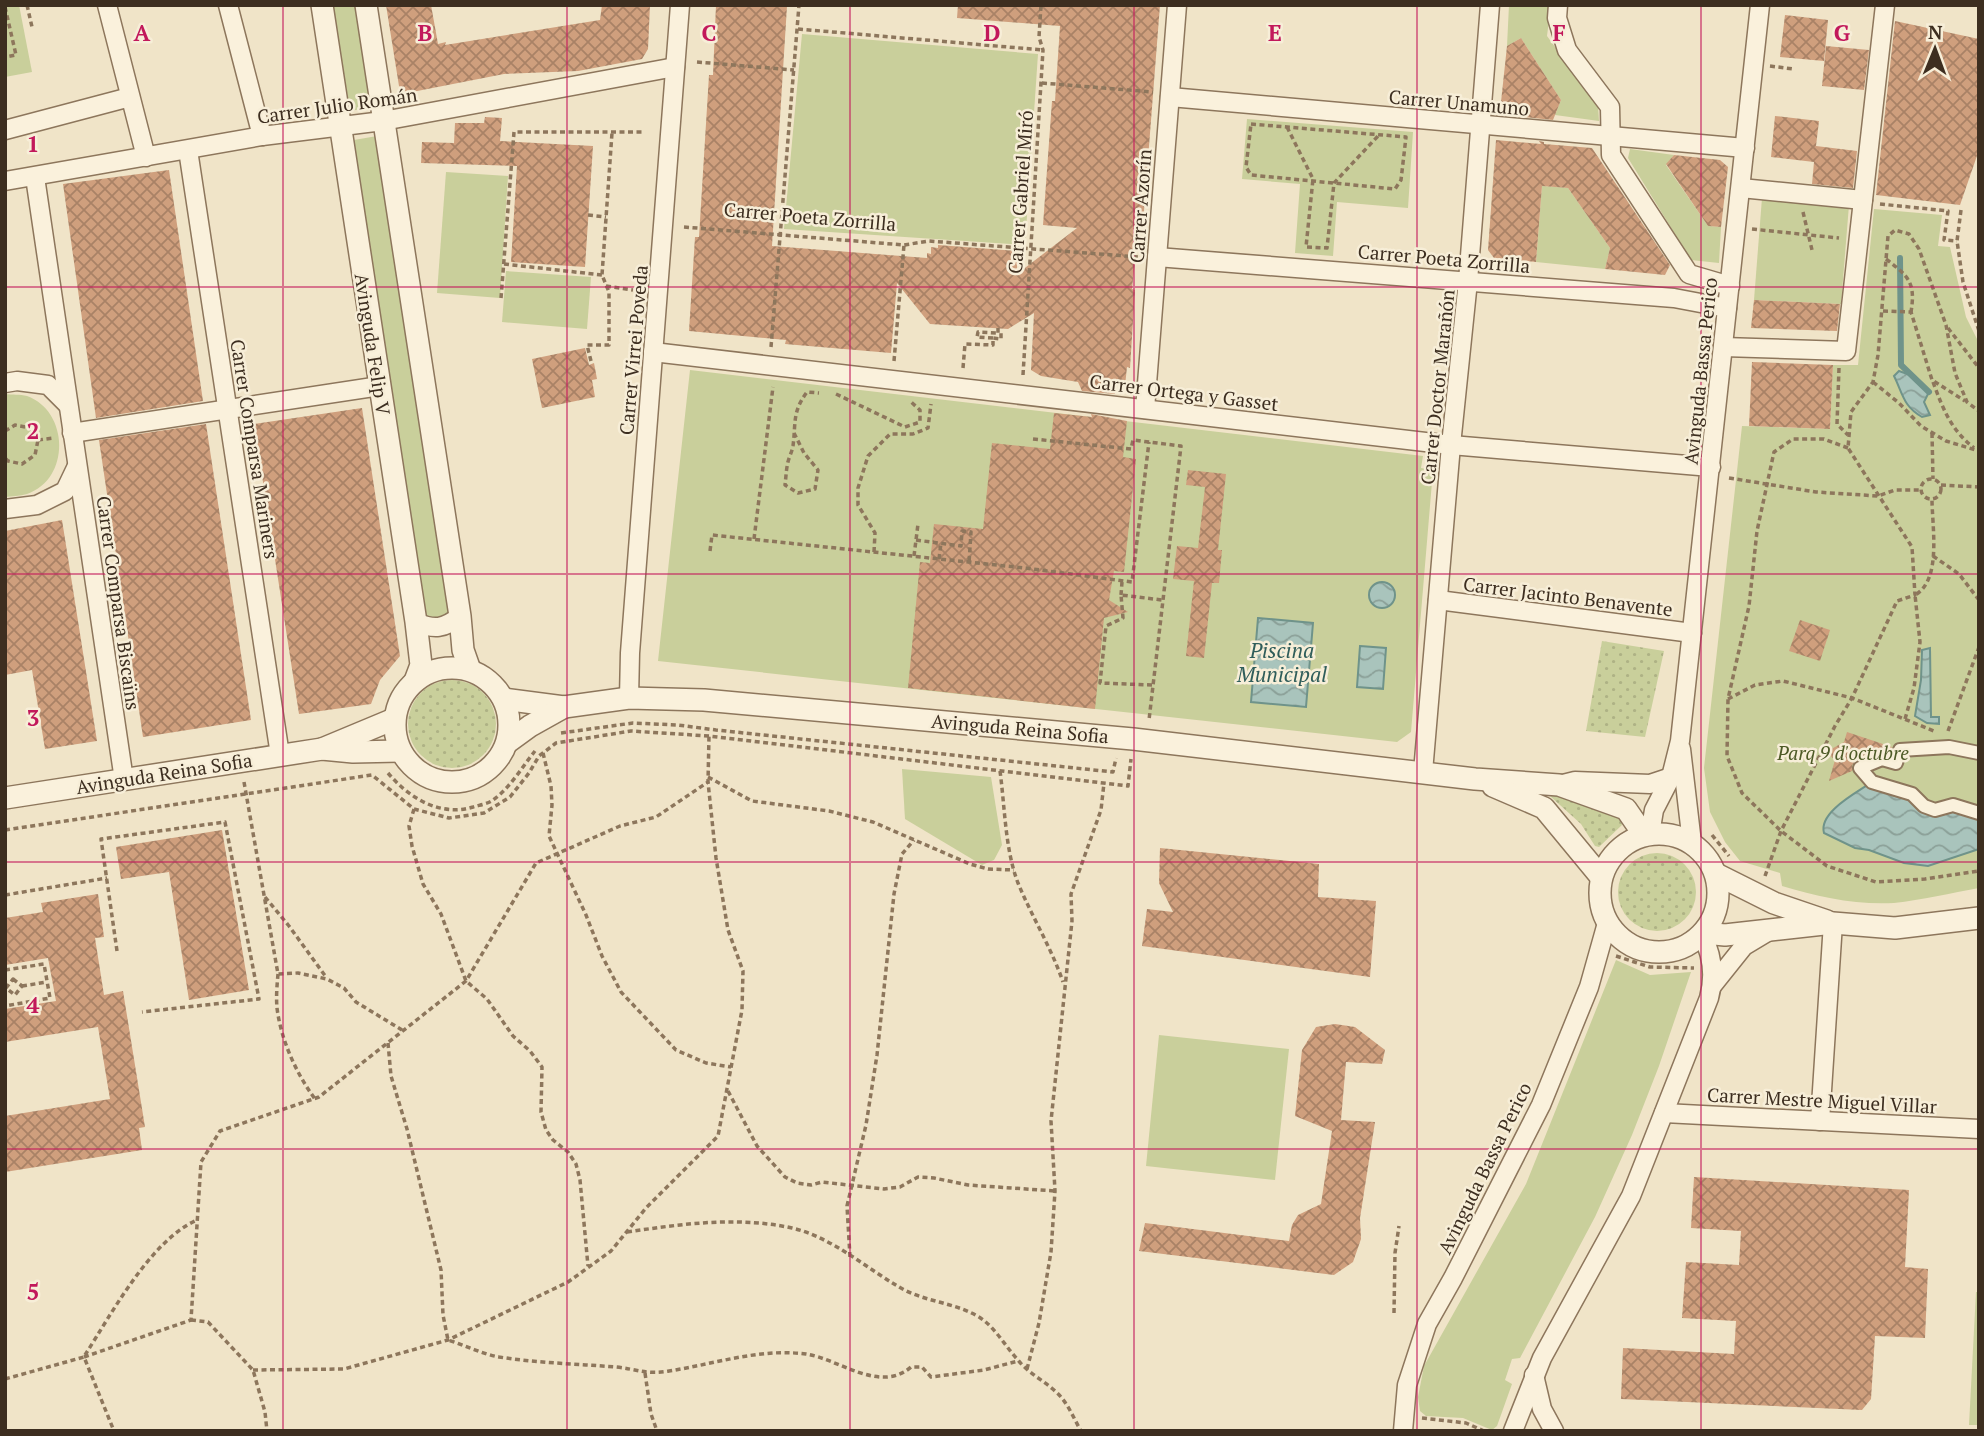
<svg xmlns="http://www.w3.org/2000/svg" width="1984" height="1436" font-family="'PT Serif',serif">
<defs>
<pattern id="grass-dots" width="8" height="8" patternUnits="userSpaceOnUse" patternTransform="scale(1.75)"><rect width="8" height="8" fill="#c9cf9b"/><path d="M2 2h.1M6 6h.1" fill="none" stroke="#aeb285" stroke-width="1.8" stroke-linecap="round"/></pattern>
<pattern id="water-waves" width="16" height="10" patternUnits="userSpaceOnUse" patternTransform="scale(1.75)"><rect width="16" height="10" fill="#a9c4bc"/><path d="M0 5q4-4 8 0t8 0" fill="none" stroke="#8ba098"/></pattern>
<pattern id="building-cross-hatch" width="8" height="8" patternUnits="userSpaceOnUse" patternTransform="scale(1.75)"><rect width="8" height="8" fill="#cf9f7d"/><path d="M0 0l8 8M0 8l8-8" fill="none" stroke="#a98266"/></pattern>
</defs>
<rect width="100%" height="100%" fill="#f0e4c8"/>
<g fill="url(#grass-dots)">
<path d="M1602,641L1664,651L1645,737L1586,731Z"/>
<circle cx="452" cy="724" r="44"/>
<path d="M1553,793L1621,818L1622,825L1599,847L1595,846L1581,824L1550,796Z"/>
<circle cx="1657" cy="892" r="39"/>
</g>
<g fill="#c9cf9b">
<path d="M5,5H19L32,72L5,77Z"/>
<path d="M333,5H357L373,107L350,111Z"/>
<path d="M1509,5H1551L1547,36L1598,106L1599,121L1555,115L1561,100L1521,38L1507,46Z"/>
<path d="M802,34L1038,54L1025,245L784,229Z"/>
<path d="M1247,119L1413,132L1408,208L1337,202L1333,256L1295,253L1300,184L1242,179Z"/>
<path d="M377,136L449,611L444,619L433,621L422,614L354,140Z"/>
<path d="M1630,149L1674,155L1666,165L1708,226L1721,227L1719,263L1691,260L1628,158Z"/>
<path d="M446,172L508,176L500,298L437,293Z"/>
<path d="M1542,186L1568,188L1610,248L1605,269L1536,262Z"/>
<path d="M1762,198L1849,205L1841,304L1754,300Z"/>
<path d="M1874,209L1942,215L1938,246L1950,247L1966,317L1979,343V888C1951,893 1922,900 1894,903C1855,905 1818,897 1782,886L1780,873L1740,861L1725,842L1710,812L1704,768L1742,426L1830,429L1833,365H1858Z"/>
<path d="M506,271L591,277L587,329L502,322Z"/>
<path d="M690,370L1423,456L1421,468L1433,470L1411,732L1397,742L658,661Z"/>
<path d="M5,394C12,395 20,394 27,396C69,411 71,479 27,494C20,496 12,496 5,497Z"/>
<path d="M902,769L991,777L1002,845L994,860L982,865L905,819Z"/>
<path d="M1616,960L1650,975L1691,972L1659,1066L1632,1135L1595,1217L1520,1358L1512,1359L1505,1380L1512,1384L1497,1426L1492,1430L1463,1418L1426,1416L1420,1411L1418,1397L1424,1366L1526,1184Z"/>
<path d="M1159,1035L1289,1049L1275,1180L1146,1166Z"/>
<path d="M1976,1292H1979V1425H1969Z"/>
</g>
<g fill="url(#water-waves)" stroke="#6f938a" stroke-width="2">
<path d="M1899,371L1913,376L1929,392L1924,402L1930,415L1922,417C1903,406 1903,394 1894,376Z"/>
<circle cx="1382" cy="595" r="13"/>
<path d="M1258,618L1313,623L1306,707L1251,702Z"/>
<path d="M1360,646L1386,648L1383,689L1357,687Z"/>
<path d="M1930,648L1931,717H1939V724L1927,723L1915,716L1921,680L1922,650Z"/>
<path d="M1872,782L1916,800L1979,813V849L1928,866L1904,863L1869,850L1855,848L1824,833C1818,812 1858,792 1872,782Z"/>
</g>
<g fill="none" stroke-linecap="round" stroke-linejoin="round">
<path stroke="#6f938a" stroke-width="6" d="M1900,258L1901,365L1929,392"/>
</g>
<g fill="url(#building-cross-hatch)">
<path d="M386,5H431L438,44L446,42L445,45L600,20L602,5H650L648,49L642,59L578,71L504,74L407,93L399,86Z"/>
<path d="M716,5L787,6L772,246L927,258V253L931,254V247L938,248V245L1017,251V274L1077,228L1043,225L1052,101H1055L1060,26L957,18L958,5H1160L1143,223H1140V230L1133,229V262H1135L1132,289L1135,290L1130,368L1127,367L1125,386L1115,385V394L1082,391L1078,382L1041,376L1031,370L1034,313L1008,329L930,324L897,283L891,353L785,344L786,340L689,331L695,237H699L709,75H713Z"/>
<path d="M1785,15L1828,20L1824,61L1780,57Z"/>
<path d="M1895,21L1979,39V150L1960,205L1876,195Z"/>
<path d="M1521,38L1561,100L1553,120L1515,116L1501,102L1507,46Z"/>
<path d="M1826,46L1869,50L1864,90L1822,86Z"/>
<path d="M1775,116L1819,121L1816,146L1857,151L1853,188L1812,184L1814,162L1771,157Z"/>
<path d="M485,117L502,118L500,141L593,146L585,267L511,262L517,166L421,163L422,142L454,143L455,123H484Z"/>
<path d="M1496,140L1541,144L1539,141L1544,142V144L1592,148L1670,265L1665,275L1605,269L1610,248L1568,188L1542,186L1536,262L1494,258L1488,250Z"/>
<path d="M1674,155L1720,160L1728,167L1721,227L1708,226L1666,164Z"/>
<path d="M169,170L203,401L96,418L63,184Z"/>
<path d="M1754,300L1840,304L1837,331L1751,328Z"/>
<path d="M585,348L589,365L594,363L597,379L592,380L595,397L542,408L532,359Z"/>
<path d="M1752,362L1833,365L1830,429L1749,426Z"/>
<path d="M362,408L400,656L380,680L371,704L299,714L254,424Z"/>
<path d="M1054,413L1092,417L1091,414L1127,421L1123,457L1136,459L1124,572L1114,571L1109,600L1128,612L1104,618L1095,709L908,688L920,562L930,563L934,524L983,529L992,443L1050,449Z"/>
<path d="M206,424L251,720L143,737L99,440Z"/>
<path d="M1188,470L1226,474L1218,550H1222L1219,583H1212L1204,658L1186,656L1194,581L1173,579L1177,546L1198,548L1205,487L1186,485Z"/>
<path d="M62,520L97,741L45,749L32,670L5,675V531Z"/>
<path d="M1800,620L1830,630L1820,661L1789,651Z"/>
<path d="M1847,732L1892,747L1890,752L1880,751L1857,760L1852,765V771L1829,781L1835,760L1826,752L1844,742Z"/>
<path d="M222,830L249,990L189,1000L169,872L121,879L116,847Z"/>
<path d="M1160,848L1319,864L1318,897L1376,901L1370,977L1142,946L1147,909L1173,912L1159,883Z"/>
<path d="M98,894L104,937L95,938L104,995L123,991L145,1127L139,1128L142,1150L5,1172V1116L110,1099L98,1027L5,1042V1009L56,1001L48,958L5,965V918L43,912L41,903Z"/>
<path d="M1335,1024L1355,1027L1385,1050L1382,1064L1346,1062L1341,1120L1375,1122L1360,1218L1361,1239L1353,1262L1334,1275L1139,1251L1145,1223L1289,1241L1292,1225L1298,1215L1321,1204L1332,1131L1295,1116L1302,1050L1316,1027Z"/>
<path d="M1694,1177L1909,1190L1905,1267L1928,1269L1925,1338L1875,1336L1871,1399L1862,1410L1621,1399L1623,1348L1734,1354L1736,1321L1682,1318L1686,1262L1739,1265L1741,1231L1691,1228Z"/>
</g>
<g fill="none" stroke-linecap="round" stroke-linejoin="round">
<g stroke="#8d765c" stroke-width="16">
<path id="pedestrian" d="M1979,753L1949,747L1900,750L1896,763L1882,759L1860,768L1872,782L1912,794L1924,806L1935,810L1953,805L1979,813"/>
</g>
<g stroke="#8d765c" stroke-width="21">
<g id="minor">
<path d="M107,5L146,157"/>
<path d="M228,5L262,136"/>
<path d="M1558,5L1557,18L1567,50L1610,107L1611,155L1689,274L1730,286"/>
<path d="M1170,97L1745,148"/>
<path d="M5,130L130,97"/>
<path d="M188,150L280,755"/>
<path d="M35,177L124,780"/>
<path d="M5,181L262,136L383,121L675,67"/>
<path d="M1741,188L1863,200"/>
<path d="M1157,257L1674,298L1727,308"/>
<path d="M1723,347L1846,351L1885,5"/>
<path d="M653,352L1451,445L1711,467"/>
<path d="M5,383L17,381L48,385L68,405"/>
<path d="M1145,409L1177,5"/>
<path d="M72,433L380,386"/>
<path d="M5,509L37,505L65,491L77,466"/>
<path d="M1438,600L1692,633"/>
<path d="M416,622C434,630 444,629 460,616"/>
<path d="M629,698L630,653L680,5"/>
<path d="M1681,749L1692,843"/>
<path d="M1423,772L1451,445L1468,281L1490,5"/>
<path d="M1559,785L1575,781L1650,784L1671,777"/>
<path d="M1650,834L1654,810L1671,777L1680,741L1760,5"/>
<path d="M1712,986L1744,946L1769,931"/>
<path d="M1664,1113L1979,1129"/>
<path d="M1820,1121L1833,923"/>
<path d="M1534,1375L1542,1409L1554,1431"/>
<path d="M1403,1431L1407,1385L1427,1324L1453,1278L1541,1105L1589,987L1607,923"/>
<path d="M1513,1431L1542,1358L1631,1196L1709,998C1715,976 1712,954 1702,935"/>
</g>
</g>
<g stroke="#8d765c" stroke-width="24">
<g id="tertiary">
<path d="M322,5L416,622L421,665L415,681"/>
<path d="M366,5L460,616L463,650L470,670"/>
<circle cx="452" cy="725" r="57"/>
<path d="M504,699L564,707L629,698L704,700L1133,739L1475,779L1559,785L1626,809L1644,835"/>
<path d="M508,742L530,726L564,707"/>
<path d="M322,749L394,719"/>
<path d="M1493,786L1544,808L1601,877"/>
<path d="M5,798L322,749L353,752L400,751"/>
<circle cx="1659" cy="893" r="59"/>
<path d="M1716,874L1774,903L1827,921"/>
<path d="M1704,933L1725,935L1833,923L1895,928L1979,918"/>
</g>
</g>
<g stroke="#8d765c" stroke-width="3.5" stroke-dasharray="5 3.5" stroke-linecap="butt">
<path d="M27,5L32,27"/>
<path d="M5,7L16,55L5,57"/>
<path d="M798,29L1043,50"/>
<path d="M697,62L794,70"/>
<path d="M1770,66L1793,69"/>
<path d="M1042,83L1153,92"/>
<path d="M1251,124L1406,137L1401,180L1395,189L1251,175L1246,167Z"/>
<path d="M1287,127L1313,179L1306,247L1327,248L1334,183L1378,136"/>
<path d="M1880,204L1948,211L1944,240L1957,241"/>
<path d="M1961,210L1957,241L1963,282L1979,331"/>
<path d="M1803,212L1812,250"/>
<path d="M588,215L606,217"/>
<path d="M684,227L904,245L929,241L1139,257"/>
<path d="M1752,229L1839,238"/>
<path d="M1886,259C1908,276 1916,282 1911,312"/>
<path d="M504,264L602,275"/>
<path d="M606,286L633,290"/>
<path d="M501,298L514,132H645"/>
<path d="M1883,311L1911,312L1932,380L1965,401"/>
<path d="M1948,328L1979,368"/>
<path d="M993,338L977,337L978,332L997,333"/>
<path d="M771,347L799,5"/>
<path d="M591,361L587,345H609V292L602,275L612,133"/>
<path d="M894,361L904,245"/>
<path d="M963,368L965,344L993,345V338L1001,339V333H998V328"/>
<path d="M1839,368L1837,424L1848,435"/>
<path d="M1023,375L1043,50L1039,37L1041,5"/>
<path d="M1873,382L1899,403L1921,426L1946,441L1979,451"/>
<path d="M1933,382C1943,409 1951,430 1974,448"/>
<path d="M836,394L905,427L920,422V410L910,401"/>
<path d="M5,431L15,425L30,428L38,440L35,455L22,464L8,461L5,458"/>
<path d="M794,433L804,453L818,470L815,489L798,493L785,485C786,478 786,470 788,462C789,457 792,452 793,446C796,423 792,412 807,392L819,393"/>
<path d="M1932,433L1933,479"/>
<path d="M1033,439L1131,449L1133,440L1181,446L1149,720"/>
<path d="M38,440L54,438"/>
<path d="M1848,448L1824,439H1793L1774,452L1757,531L1749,606L1728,699L1727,756L1742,793L1781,831L1827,866L1876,882L1925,879L1979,871"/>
<path d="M1729,478L1816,492L1878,496L1895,490H1921"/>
<circle cx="1931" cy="489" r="10"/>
<path d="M1941,485L1979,487"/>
<path d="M754,539L773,387"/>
<path d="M916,540L961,546L962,531L971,532L969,563"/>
<path d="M710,551L712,535L1025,568L1132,582L1149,442"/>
<path d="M874,552L875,533L858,505V488L868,456L890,434H913L928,428L931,404"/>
<path d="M914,556L918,524"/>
<path d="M1933,556L1959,574L1979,600"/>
<path d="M939,559L941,543"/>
<path d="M1121,595L1122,582"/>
<path d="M1152,685L1100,683L1106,626L1123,618L1121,595L1162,600"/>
<path d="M1728,699L1755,685L1783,681L1852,698L1934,731"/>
<path d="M1905,719L1914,688L1920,642L1915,595C1942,580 1932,527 1932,499"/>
<path d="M1948,731L1979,647"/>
<path d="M561,733L633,723L678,725L716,730L1113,772L1116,758"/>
<path d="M543,753L551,786L552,805L549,836L586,915L602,956L621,992L676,1050L706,1063L731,1067"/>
<path d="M1000,771C1005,808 1005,849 1018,883C1032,917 1051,947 1063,982"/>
<path d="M388,773C409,798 440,817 473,807C479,805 488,804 493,800C511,787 522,767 535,751"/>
<path d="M708,777L752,801L829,811L873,822L970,864L988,869L1014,870"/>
<path d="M244,782L278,974L298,973L327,979L344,988L356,1002L402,1030"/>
<path d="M414,809L409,826L412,846L423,884L441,914L466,981L487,999L513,1036L530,1051L542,1067L541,1112L546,1130L553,1140L568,1152L576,1164L580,1180L588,1266"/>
<path d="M5,830L372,775L414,809L449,818L484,813L510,797L529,773L539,756L556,743L631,731L709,736L1128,786L1131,759"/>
<path d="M1712,835L1729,856"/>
<path d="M1765,876L1781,831L1835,726L1852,698L1897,601L1915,595L1912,547L1848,448L1851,412L1873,382L1878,355L1888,236L1895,230L1909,234L1919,249L1946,325L1955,373L1967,402L1979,411"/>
<path d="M5,895L107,878"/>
<path d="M265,897L289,926L326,977"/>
<path d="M117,951L101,839L225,822L259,999L142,1012"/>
<path d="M1616,956L1650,967L1694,968"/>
<path d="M5,970L44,964L50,998L5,1006"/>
<path d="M278,974C277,985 276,997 277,1008C281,1040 296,1073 315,1099"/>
<path d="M13,979L22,986L15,995L6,988Z"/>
<path d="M22,986L47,982"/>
<path d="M388,1043L391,1076L407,1129L441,1270L443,1315L448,1340C464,1345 482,1354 499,1357C538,1363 577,1364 616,1367C636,1369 647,1375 669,1371C715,1364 759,1348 806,1354C839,1359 880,1394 911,1367H922L931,1377L984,1370L1018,1361"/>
<path d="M728,1091L757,1146L785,1177L797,1183L811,1185L822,1182L884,1189L900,1187L918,1177L934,1178L968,1185L1055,1191"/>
<path d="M627,1232C682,1224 737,1216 792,1228C831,1237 865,1267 899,1287C924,1302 954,1302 979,1317C995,1327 1005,1346 1018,1360C1028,1373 1043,1380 1055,1391C1067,1401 1073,1417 1081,1431"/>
<path d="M850,1257L847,1206L866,1125L877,1055L894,894L902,854L914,840"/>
<path d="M1394,1313L1395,1253L1399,1226"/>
<path d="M191,1320L208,1322L253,1370L265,1412L267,1431"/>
<path d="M85,1355C112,1313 151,1240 197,1220"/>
<path d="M84,1357L191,1320L201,1162L220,1131L319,1097L466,981L536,863L620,826L656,817L708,782L709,736"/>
<path d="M1027,1369L1039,1323L1051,1252L1055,1191L1051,1121L1072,921L1071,894L1101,810L1104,783"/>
<path d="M253,1370L344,1369L448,1340L568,1282L611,1251L646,1208L718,1136L742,1010L743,971L728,930L716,858L708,782"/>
<path d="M645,1373L651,1414L657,1431"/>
<path d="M5,1379L84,1357L114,1431"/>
<path d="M1422,1418L1466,1423L1484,1431"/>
</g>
<use href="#pedestrian" stroke="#faf1dc" stroke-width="12"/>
<use href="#minor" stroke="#faf1dc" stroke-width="18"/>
<use href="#tertiary" stroke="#faf1dc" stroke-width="21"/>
</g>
<path fill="none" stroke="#c2185b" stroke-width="2" stroke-opacity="0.55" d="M283,5V1431M567,5V1431M850,5V1431M1134,5V1431M1417,5V1431M1701,5V1431M5,287H1979M5,574H1979M5,862H1979M5,1149H1979"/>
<g text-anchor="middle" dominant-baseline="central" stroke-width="5" stroke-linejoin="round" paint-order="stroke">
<g font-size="19" fill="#3d2e20" stroke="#f7eed8">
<text transform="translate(1459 102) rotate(5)">Carrer Unamuno</text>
<text transform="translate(337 105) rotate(-8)">Carrer Julio Román</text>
<text transform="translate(1020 192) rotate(-86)">Carrer Gabriel Miró</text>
<text transform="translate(1140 206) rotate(-86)">Carrer Azorín</text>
<text transform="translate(810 216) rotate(5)">Carrer Poeta Zorrilla</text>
<text transform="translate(1444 258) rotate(5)">Carrer Poeta Zorrilla</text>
<text transform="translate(373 344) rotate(81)">Avinguda Felip V</text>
<text transform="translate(633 350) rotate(-85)">Carrer Virrei Poveda</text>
<text transform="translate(1700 371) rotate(-84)">Avinguda Bassa Perico</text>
<text transform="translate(1437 387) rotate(-84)">Carrer Doctor Marañón</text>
<text transform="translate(1184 392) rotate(7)">Carrer Ortega y Gasset</text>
<text transform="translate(255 449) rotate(81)">Carrer Comparsa Mariners</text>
<text transform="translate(1568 596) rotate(7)">Carrer Jacinto Benavente</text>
<text transform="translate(119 603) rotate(82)">Carrer Comparsa Biscaïns</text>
<text transform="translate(1020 728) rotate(5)">Avinguda Reina Sofia</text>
<text transform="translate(164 773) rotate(-9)">Avinguda Reina Sofia</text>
<text transform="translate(1822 1100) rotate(3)">Carrer Mestre Miguel Villar</text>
<text transform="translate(1484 1168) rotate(-64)">Avinguda Bassa Perico</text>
</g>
<g font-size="19" font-style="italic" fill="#4d5a26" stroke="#f7eed8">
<text x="1843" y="752">Parq 9 d'octubre</text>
</g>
<g font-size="21" font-style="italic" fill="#2f5d5a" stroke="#f7eed8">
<text x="1282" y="650">Piscina<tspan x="1282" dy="24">Municipal</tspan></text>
</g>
</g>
<g font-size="23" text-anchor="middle" font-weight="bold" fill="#c2185b" stroke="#f7eed8" stroke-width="5" stroke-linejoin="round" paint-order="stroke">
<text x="142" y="41">A</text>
<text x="425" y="41">B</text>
<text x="709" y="41">C</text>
<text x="992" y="41">D</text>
<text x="1275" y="41">E</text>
<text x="1559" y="41">F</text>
<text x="1842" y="41">G</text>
<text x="33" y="152">1</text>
<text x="33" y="439">2</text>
<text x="33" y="726">3</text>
<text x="33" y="1013">4</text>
<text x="33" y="1300">5</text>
</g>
<rect width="1984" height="1436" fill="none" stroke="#3d2e20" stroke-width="14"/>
<g transform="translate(1935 49) rotate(1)" stroke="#f7eed8" stroke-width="5" paint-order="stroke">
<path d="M0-5L12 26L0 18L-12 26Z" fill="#3d2e20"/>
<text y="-10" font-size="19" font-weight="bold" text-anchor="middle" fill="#3d2e20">N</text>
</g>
</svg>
